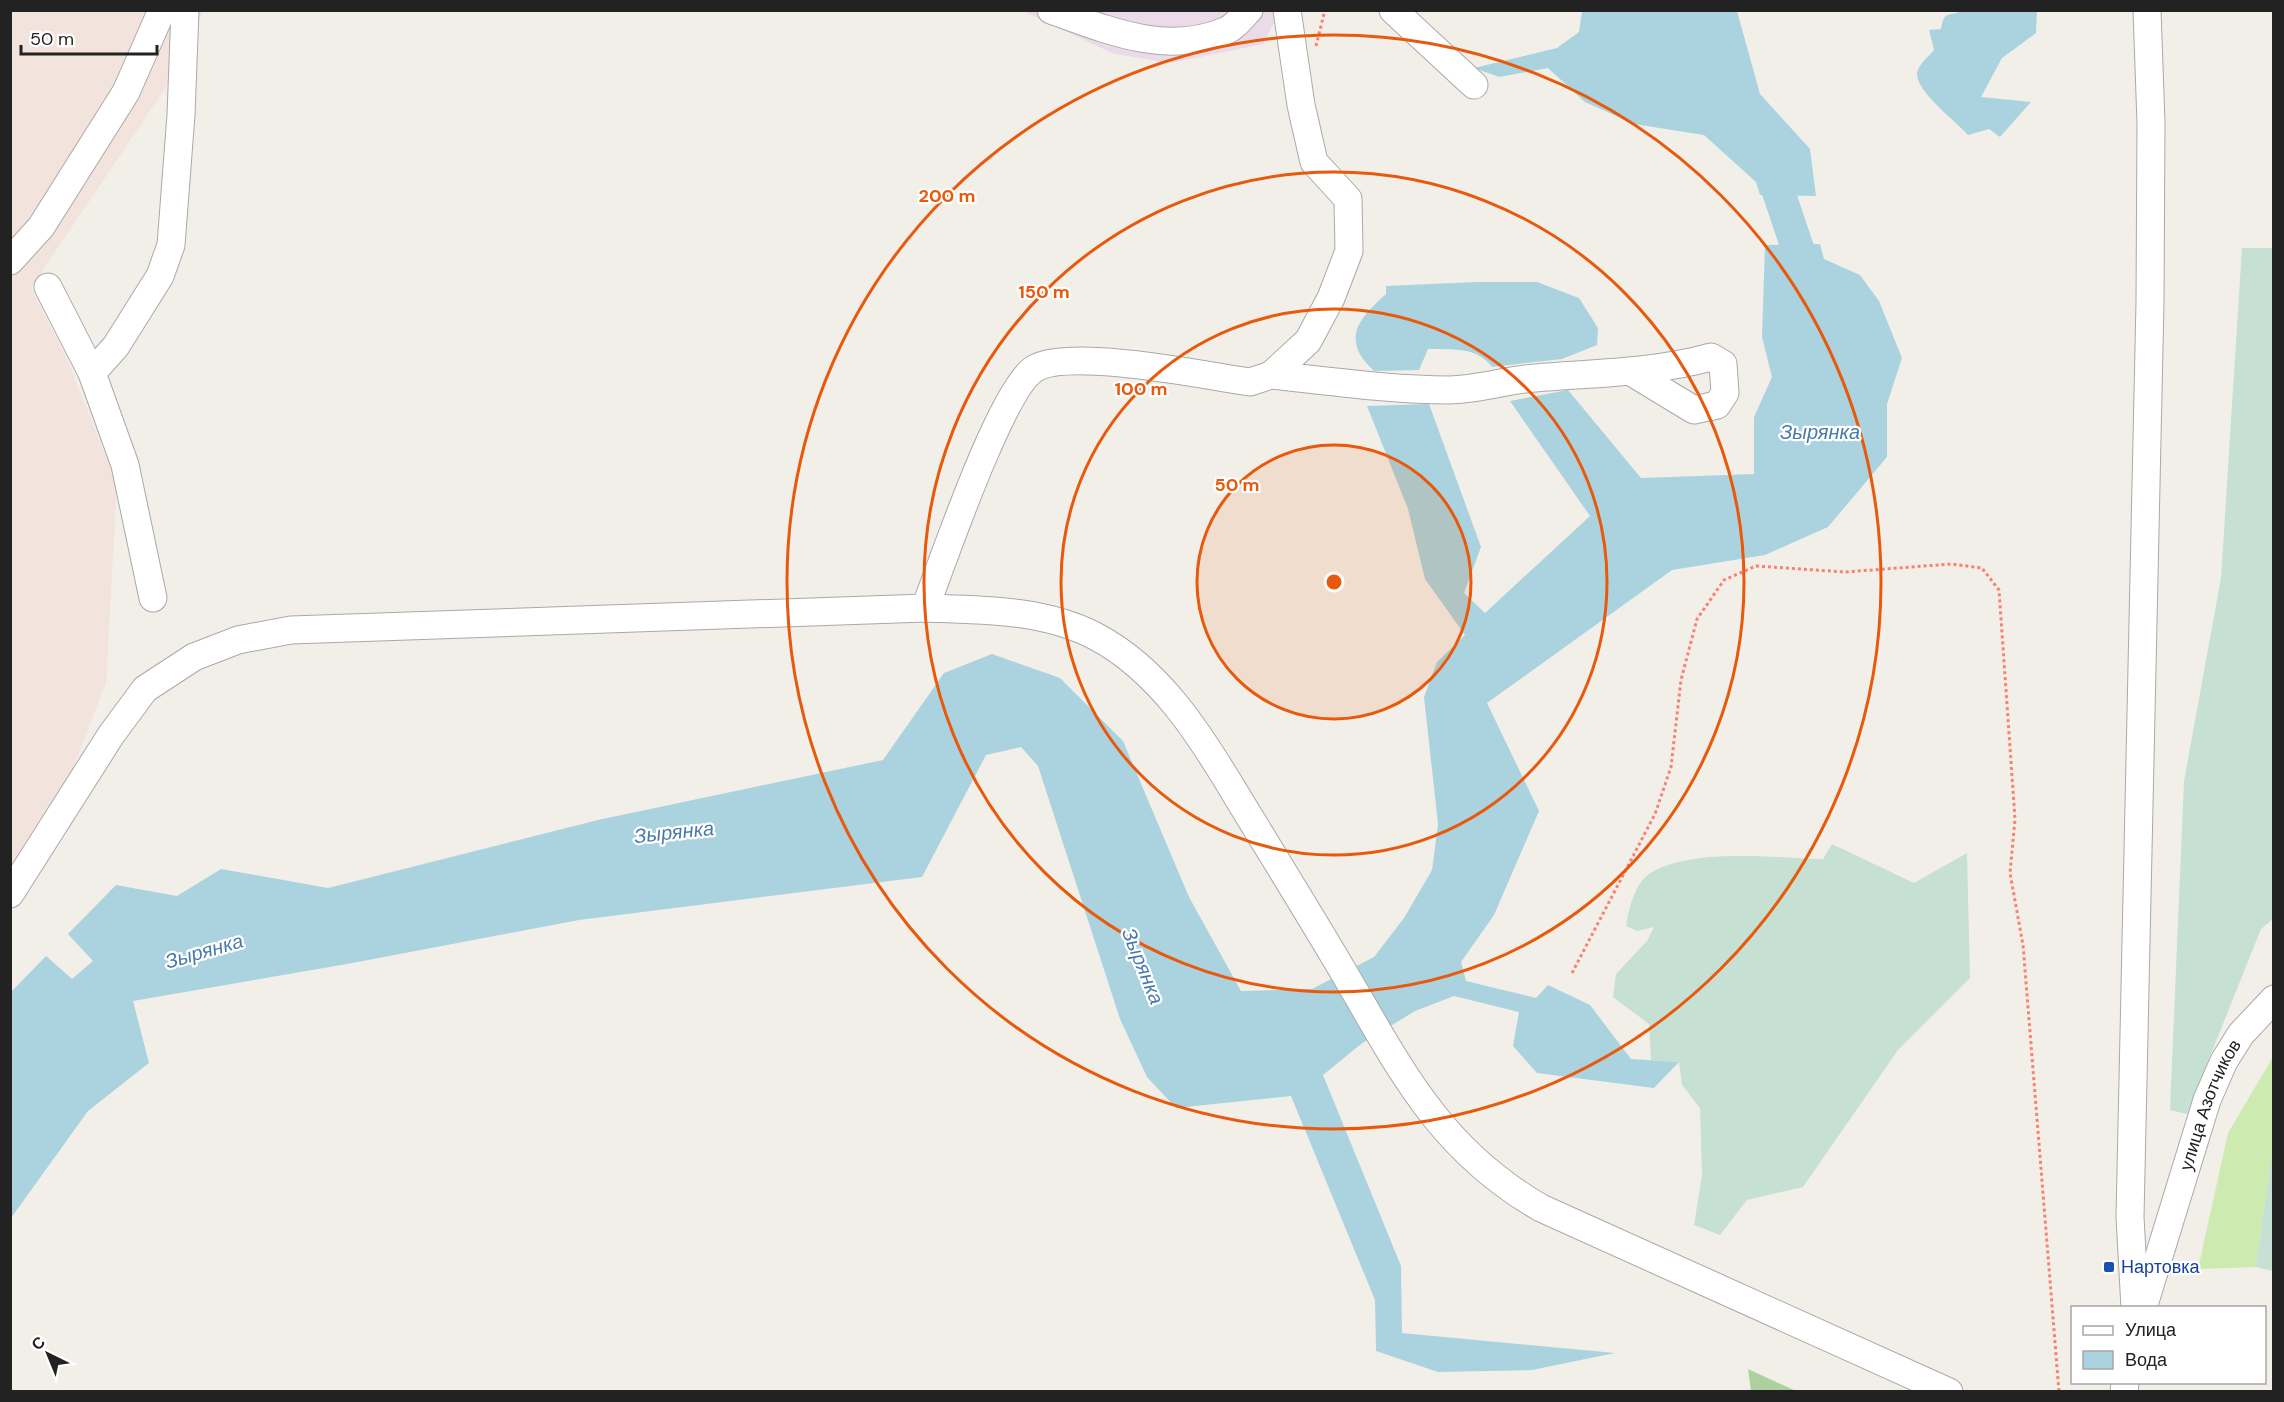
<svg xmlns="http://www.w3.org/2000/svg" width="2284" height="1402" font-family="'DM Sans',sans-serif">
<rect width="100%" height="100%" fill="#f2efe9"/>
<path fill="#ebdbe8" d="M1023,11H1280L1263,44L1171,63L1114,54Z"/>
<path fill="#f3e3dd" d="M11,11H204L164,90L31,288L68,361L117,485L106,683L69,778L11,874Z"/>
<path fill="#cdebb0" d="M2273,1057V1144L2256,1267L2198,1269L2228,1133Z"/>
<path fill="#add19e" d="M1748,1369L1796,1391H1751Z"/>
<g fill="#c6e0d4">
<path d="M2242,248H2273V919L2261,929L2187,1114L2170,1110L2184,781L2221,578Z"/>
<path d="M1832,844L1914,883L1967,853L1970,978L1898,1050L1803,1187L1747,1200L1720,1235L1694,1225L1702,1175L1700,1108L1682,1085L1679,1062L1651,1060L1649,1024L1613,997L1616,974L1647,941L1654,927L1637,931L1626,926C1629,908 1635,880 1654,871C1697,848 1775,858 1823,859Z"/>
<path d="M2273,1144L2274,1271H2273L2256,1267Z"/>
</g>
<g fill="#aad3df">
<path d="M1962,10L2037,11L2036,33L2002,58L1981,97L2031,102L2000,137L1989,129L1968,135C1956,121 1916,92 1917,73C1918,65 1929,56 1934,50L1929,30L1941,29C1944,8 1951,18 1962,10Z"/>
<path d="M1582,11H1737L1760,94L1810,149L1816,196L1760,195L1756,182L1704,135L1634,124L1585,102L1548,68L1499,77L1474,68L1557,48L1579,32Z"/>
<path d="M1820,244L1824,259L1860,275L1879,301L1902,358L1887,404V457L1828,527L1765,555L1672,570L1487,703L1539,811L1494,915L1461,962L1466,981L1536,998L1548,985L1590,1005L1631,1059L1679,1062L1654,1088L1537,1073L1513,1046L1519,1012L1454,996L1415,1011L1361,1044L1323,1075L1401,1266L1402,1333L1615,1353L1532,1370L1438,1372L1376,1351L1375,1300L1291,1096L1176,1108L1147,1077L1120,1019L1038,766L1021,747L986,755L922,877L579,920L347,964L133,1001L149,1063L88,1111L11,1218V992L46,956L72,979L93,961L68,934L116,885L177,896L221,869L328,888L598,820L883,760L944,673L992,654L1060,678L1123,741L1189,897L1241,991L1312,989L1374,957L1404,918L1432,870L1438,824L1424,697L1437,662L1465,635L1425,579L1408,509L1367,406L1429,404L1481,547L1464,593L1485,613L1590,516L1510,401L1568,390L1641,478L1754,474V417L1772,377L1762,337L1765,245Z"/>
<path d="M1477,282H1537L1579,298L1598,328L1597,345L1562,359L1492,367C1477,346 1451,350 1428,349L1419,370L1374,371C1341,340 1357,320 1386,294V286Z"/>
</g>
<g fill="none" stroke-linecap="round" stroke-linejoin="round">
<path stroke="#aad3df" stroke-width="33" d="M1765,152L1811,288"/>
<g stroke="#a9a9a9" stroke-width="29">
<g id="minor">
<path d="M1051,10C1107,30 1167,56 1225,31C1234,28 1242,17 1249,10"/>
<path d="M1393,10L1474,85"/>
<path d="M10,261L41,227L126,92L162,10"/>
<path d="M48,287L92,373L125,465L153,598"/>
<path d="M92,373L116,346L160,276L171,245L181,115L185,10"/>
<path d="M1271,375L1308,341L1331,298L1349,251L1348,199L1314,162L1301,105L1287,10"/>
<path d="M925,608C942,564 1001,390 1034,369C1068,347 1207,376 1250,382L1271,375C1330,381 1390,390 1449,390C1478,390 1506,380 1535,378C1594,373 1653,373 1711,357L1723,364L1725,393L1717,405L1694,410L1633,373"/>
<path d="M10,894L111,735L145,689L194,657L238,640L291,630L925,608C982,610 1042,609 1095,636C1160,670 1201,736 1238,798C1272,854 1307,910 1340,966C1399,1066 1437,1148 1541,1208L1949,1392"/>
<path d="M2135,1308L2130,1217L2150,302L2151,123L2147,10"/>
<path id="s1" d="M2143,1308L2207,1100L2224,1061L2241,1034L2274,999"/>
<path d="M2124,1392L2125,1382"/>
</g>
</g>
<g stroke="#fa8072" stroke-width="3" stroke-dasharray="3 3" stroke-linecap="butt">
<path d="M1316,46L1325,10"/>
<path d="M1572,973L1655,814L1671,767L1681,680L1697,619L1724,580L1756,566L1845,572L1951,564L1982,568L1999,590L2015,819L2010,873L2023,945L2059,1392"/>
</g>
<use href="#minor" stroke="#fff" stroke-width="27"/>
</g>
<circle cx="1334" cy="582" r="137" fill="#e8590c" fill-opacity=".12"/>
<g fill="none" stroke="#e8590c" stroke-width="3">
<circle cx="1334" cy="582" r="137"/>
<circle cx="1334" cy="582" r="273"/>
<circle cx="1334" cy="582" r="410"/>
<circle cx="1334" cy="582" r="547"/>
</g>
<rect fill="#1a4fb4" stroke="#fff" stroke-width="2" x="2103" y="1261" width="12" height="12" rx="3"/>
<g text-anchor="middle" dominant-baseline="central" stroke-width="4.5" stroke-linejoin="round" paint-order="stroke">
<g font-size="18" fill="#222" stroke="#fff">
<text stroke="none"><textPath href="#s1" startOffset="214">улица Азотчиков</textPath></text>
</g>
<g font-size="18" fill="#164399" stroke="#fff" text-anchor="start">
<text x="2121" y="1267">Нартовка</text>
</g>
<g font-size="20" font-style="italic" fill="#4a7aab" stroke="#fff">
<text x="1820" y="432">Зырянка</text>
<text transform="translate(674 832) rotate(-6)">Зырянка</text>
<text transform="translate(204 951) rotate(-16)">Зырянка</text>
<text transform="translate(1143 966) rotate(68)">Зырянка</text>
</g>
</g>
<circle cx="1334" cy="582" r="9" fill="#e8590c" stroke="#fff" stroke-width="3"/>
<g font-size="18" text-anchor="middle" font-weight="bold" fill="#e8590c" stroke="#fff" stroke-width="4.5" stroke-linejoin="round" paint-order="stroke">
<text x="947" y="202">200 m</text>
<text x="1044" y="298">150 m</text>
<text x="1141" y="395">100 m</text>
<text x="1237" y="491">50 m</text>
</g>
<rect width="2284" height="1402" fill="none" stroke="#222222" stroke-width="24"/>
<rect x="2071" y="1306" width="195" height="78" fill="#ffffff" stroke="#a7a7a7" stroke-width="1.5"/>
<rect x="2083" y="1326" width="30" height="9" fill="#ffffff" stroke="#a7a7a7" stroke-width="1.5"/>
<text x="2125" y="1336" font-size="18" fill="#222222">Улица</text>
<rect x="2083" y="1351" width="30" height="18" fill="#aad3df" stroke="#a7a7a7" stroke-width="1.5"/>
<text x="2125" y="1366" font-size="18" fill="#222222">Вода</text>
<g transform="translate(48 1354) rotate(317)" stroke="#ffffff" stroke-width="4.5" paint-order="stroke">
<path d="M0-4.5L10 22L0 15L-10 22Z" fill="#222222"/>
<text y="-9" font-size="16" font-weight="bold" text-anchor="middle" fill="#222222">С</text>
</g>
<path d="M21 45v9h136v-9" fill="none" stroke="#222222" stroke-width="3"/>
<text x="30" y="45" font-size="18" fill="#222222" stroke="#ffffff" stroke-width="4.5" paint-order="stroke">50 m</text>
</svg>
